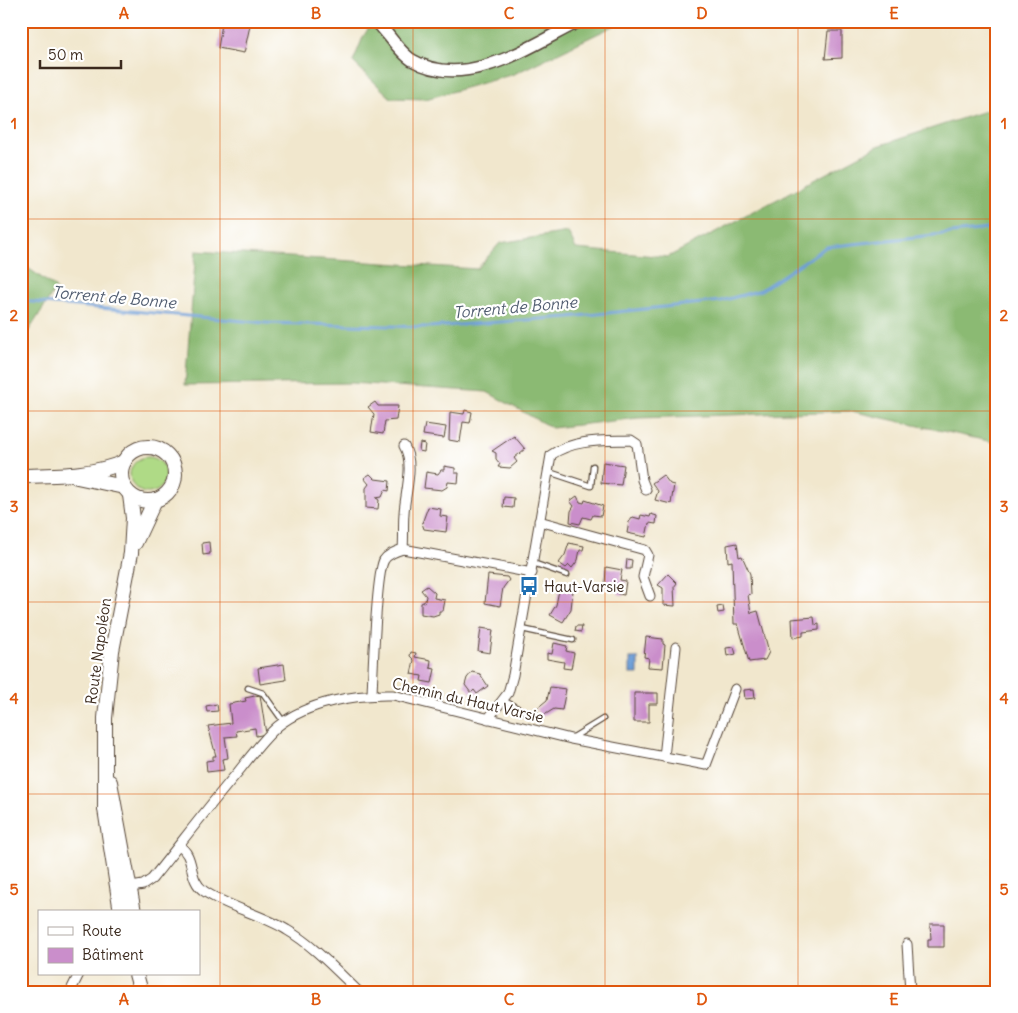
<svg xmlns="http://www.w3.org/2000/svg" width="1018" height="1013" font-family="Delius,sans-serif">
<rect width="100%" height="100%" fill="#fff"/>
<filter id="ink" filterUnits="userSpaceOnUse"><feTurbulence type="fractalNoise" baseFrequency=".02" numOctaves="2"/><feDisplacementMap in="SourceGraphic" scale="10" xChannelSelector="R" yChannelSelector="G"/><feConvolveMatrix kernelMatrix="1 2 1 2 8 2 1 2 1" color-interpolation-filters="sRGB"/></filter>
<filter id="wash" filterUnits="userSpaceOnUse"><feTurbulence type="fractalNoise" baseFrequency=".0096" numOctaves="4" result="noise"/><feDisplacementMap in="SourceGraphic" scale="20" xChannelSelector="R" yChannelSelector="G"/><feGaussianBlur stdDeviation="1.12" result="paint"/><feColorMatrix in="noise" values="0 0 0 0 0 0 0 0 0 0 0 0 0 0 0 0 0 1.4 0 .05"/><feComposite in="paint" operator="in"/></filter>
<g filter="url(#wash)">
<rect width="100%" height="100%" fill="#f1e7cd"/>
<circle fill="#afda86" stroke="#758252" cx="148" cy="475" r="18"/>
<g fill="#8bba73" stroke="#637248">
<path d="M373,21H624L514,74L426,99L391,98L353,62L363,37Z"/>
<path d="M997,107V443L851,411L638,418L552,428L487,392L351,383L185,385L196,251L477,269L500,243L568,232L576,249L668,257L878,146Z"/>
<path d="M21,263L56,288L21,343Z"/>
</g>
<rect fill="#6d9ed7" stroke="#54647a" x="630" y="658" width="8" height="16"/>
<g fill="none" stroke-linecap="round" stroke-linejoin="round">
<path stroke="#6d9ed7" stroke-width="3" d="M21,301L266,323L429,327L569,317L721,301L761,290L826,247L997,228"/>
</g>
<g id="blocks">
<g fill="#ca8ecb">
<path d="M212,21H251L244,53L218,48L222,24Z"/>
<path d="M828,31H842V58L825,59Z"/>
<path d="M375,402L378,406H398L396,420L385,421L383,434L371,432L374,414L368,407Z"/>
<path d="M465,410L472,412L470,423L463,422L460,442L449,440L450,412L464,414Z"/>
<path d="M425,424L446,427L444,438L423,435Z"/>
<path d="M514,436L525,449L514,458L517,462L510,468L498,467L500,464L496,459V453L492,451Z"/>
<path d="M420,443L425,444L424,452L419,451Z"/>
<path d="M603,462L624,465L621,485L601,483Z"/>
<path d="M444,466L455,468V473H459L458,483L448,482L447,487L442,490L424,488L426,472L438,474L441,470H444Z"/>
<path d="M370,474L375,479L390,481L389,491L385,490L382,497L376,498L379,500L378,509L366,508V488L369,484L364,478Z"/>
<path d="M663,475L670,484L674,485L671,504L655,500L658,491L652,483Z"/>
<path d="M577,496L580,502L584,503L585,500L603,506L601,516L593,515L591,519L583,517L580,524L570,522L571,511L574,506L570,501Z"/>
<path d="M504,497L514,498L513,508L503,507Z"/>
<path d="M428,507L441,509L440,516L448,517L446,532L424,529L422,523Z"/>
<path d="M651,514L657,516L656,524L649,523L646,537L627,533L629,522L633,517L640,519L641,515L650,517Z"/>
<path d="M209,542L210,554L203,555L202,543Z"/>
<path d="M569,543L584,546L583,550H580L578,560L572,568L569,565L566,568L559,563L565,555Z"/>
<path d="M737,543L739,557L742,556L750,574L751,594L748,595L751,613L758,611L769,652L765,660L749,662L738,624H734L732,561L728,562L727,545Z"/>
<path d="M627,559L632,560L631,569H626Z"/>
<path d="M606,567L622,570L620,580L626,581L624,595L618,594L619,590L608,589L609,586H605Z"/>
<path d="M668,574L677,583L674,587L675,606L663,605V588L658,585Z"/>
<path d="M488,575L507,577L509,580L503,588L500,606L485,603Z"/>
<path d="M427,586L435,593L434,598L445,600L443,611H439V614L433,616L421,614V603L425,601L426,596L421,590Z"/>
<path d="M559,590L573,591L571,609L563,622L550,615L556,605Z"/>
<path d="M723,606L724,612L718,613L717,607Z"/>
<path d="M814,617L815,625L819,624V630L803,632V636L793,638L792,619Z"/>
<path d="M576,626H582L581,632L575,631Z"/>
<path d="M481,628L493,630L490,653L478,651Z"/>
<path d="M646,637L663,639V644L665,645L663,668L648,667L649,658L644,657Z"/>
<path d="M554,643L567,646L566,651L574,653L571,669L563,668L564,662L547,659V653L552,654Z"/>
<path d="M734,647L736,654L727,656L726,648Z"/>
<path d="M411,652L416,653L415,657L431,660L430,668L435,669L432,683L421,681L422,676L411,674L414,660L410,656Z"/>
<path d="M284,664L286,680L260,684L258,668Z"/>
<path d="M472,672L480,674L488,686L477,694L474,690L471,693L465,685L467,678Z"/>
<path d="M550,687L566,689L562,710L554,709L541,717L536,709L547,700Z"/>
<path d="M754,689L755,698L745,699L744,690Z"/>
<path d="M634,693H658V704H649V722H634Z"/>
<path d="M260,695L266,734L256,736L255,728L236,731L237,736L225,737L228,758L222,759L224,770L207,772L206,761L213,760V756H216L208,726L231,723L229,704L246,701L245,698Z"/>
<path d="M217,704L218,711L207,712L206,706Z"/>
<path d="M930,924H944V947H928V939H931Z"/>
</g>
</g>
</g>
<g filter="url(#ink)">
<use href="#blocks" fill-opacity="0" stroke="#564638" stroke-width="1"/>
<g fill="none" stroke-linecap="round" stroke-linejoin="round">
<g stroke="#564638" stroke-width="7">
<g id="service">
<path d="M549,472L591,486L593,466"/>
<path d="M533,563L567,575"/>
<path d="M522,629L573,640"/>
<path d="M248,688L263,693L283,721"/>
<path d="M503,700L525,712"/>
<path d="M572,738L603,719"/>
</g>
</g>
<g stroke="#564638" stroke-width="11">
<g id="minor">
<path d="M539,521L645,550L648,555L643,577L650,596"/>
<path d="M403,549C404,537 403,525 404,513C405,493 415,464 404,446"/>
<path d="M372,694C373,673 376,573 384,560C388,554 396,551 403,549L532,573"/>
<path d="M488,719L508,693L513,675L551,455C574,439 603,441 631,440L637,444L642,480L646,490"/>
<path d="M664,757L676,647"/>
<path d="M179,846C196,856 187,879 204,891C225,906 263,915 287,930C313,945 337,971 359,992"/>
<path d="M126,888L143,885L152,879C181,843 208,807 238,772C250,757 263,739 278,726C308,702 355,694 393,695L571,739L706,765L735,689"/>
<path d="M907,944L910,992"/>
<path d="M70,992L79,974"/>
</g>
</g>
<g stroke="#564638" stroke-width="14">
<path id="tertiary" d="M376,21C388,33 399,52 412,60C467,92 531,45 580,21"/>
</g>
<g stroke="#564638" stroke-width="16">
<g id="primary">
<circle cx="148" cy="474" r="27"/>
<path d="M21,476C55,475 92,476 124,462"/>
<path d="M77,477L124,487"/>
<path d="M135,543L155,500"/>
<path d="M110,782L134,912"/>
<path d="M121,912L105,809V718L112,651L131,553L133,518L130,495"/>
<path d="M136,974L141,992"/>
</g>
</g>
<use href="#service" stroke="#fff" stroke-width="4.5"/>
<use href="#minor" stroke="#fff" stroke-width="9"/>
<use href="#tertiary" stroke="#fff" stroke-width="11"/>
<use href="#primary" stroke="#fff" stroke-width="14"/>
</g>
</g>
<path fill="none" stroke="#df570d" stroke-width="1" stroke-opacity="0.55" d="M220,21V992M413,21V992M605,21V992M798,21V992M21,219H997M21,411H997M21,602H997M21,794H997"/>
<defs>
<g id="bus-bare" transform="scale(1.5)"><path d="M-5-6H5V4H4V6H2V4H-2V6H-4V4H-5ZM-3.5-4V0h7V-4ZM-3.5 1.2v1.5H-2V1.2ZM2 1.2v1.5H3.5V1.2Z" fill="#1f6fb2" stroke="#fff" stroke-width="2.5" paint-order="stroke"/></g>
</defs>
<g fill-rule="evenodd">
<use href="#bus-bare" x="529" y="586"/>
</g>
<g text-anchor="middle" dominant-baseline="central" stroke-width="4.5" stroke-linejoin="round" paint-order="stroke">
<g font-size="15" fill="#3b2a1e" stroke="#fff" text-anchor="start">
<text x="544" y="586">Haut-Varsie</text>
</g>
<g font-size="15" fill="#3b2a1e" stroke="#fff">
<text transform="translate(98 651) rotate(-82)">Route Napoléon</text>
<text transform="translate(468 700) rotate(13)">Chemin du Haut Varsie</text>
</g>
<g font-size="16" font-style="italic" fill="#525e71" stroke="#fff">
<text transform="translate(114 297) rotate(5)">Torrent de Bonne</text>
<text transform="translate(515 307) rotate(-5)">Torrent de Bonne</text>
</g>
</g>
<rect width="1018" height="1013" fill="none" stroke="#fff" stroke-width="55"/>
<rect x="38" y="910" width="162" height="65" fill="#ffffff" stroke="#b1aaa5"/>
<rect x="48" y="927" width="25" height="8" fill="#ffffff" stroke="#b1aaa5"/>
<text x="82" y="936" font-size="15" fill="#3b2a1e">Route</text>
<rect x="48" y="948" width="25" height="15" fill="#ca8ecb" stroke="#b1aaa5"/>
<text x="82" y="960" font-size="15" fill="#3b2a1e">Bâtiment</text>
<path d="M40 60v8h81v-8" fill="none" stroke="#3b2a1e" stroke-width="2.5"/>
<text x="48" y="60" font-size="15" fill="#3b2a1e" stroke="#ffffff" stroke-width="4" paint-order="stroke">50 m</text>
<rect x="28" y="28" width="962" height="958" fill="none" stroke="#df570d" stroke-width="2"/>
<g font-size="16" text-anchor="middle" font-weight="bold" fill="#df570d">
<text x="124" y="19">A</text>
<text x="316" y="19">B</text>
<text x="509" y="19">C</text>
<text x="702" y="19">D</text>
<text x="894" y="19">E</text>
<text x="14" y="129">1</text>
<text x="1004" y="129">1</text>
<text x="14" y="321">2</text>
<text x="1004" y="321">2</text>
<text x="14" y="512">3</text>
<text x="1004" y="512">3</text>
<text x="14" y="704">4</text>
<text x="1004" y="704">4</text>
<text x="14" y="895">5</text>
<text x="1004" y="895">5</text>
<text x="124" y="1005">A</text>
<text x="316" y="1005">B</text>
<text x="509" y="1005">C</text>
<text x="702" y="1005">D</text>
<text x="894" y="1005">E</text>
</g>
</svg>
